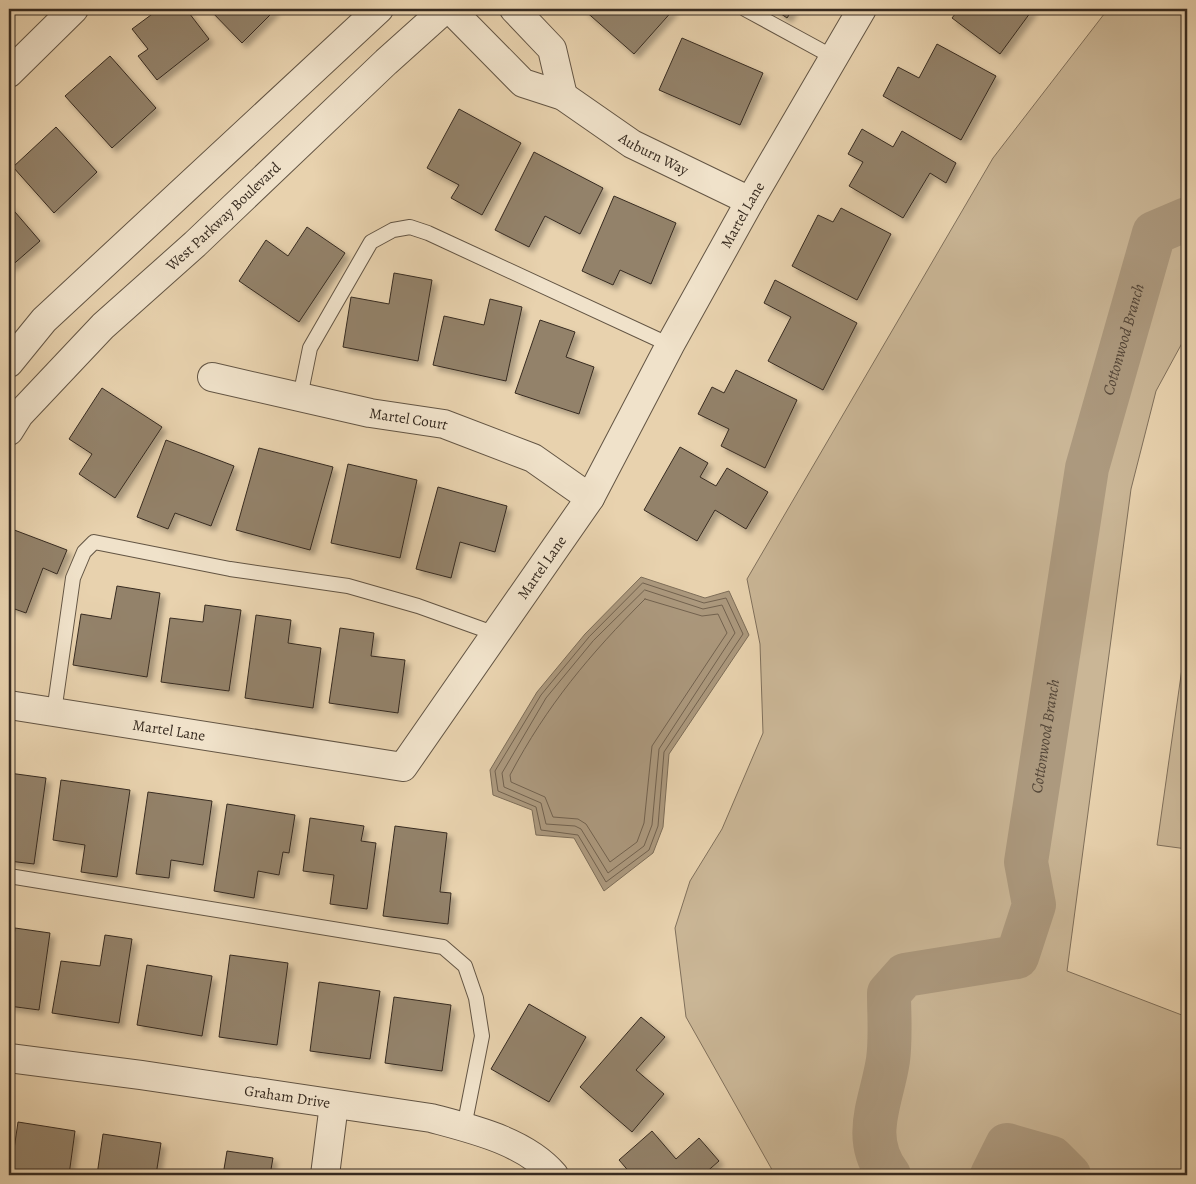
<svg xmlns="http://www.w3.org/2000/svg" width="1196" height="1184" font-family="Alegreya,serif">
<defs>
<filter id="shadow"><feDropShadow dx="4.5" dy="4.5" stdDeviation="2.5" flood-color="#0004"/></filter>
</defs>
<rect width="100%" height="100%" fill="#e8d2ae"/>
<filter id="stains"><feTurbulence type="fractalNoise" baseFrequency=".004" numOctaves="4"/><feColorMatrix values="0 0 0 0 .2 0 0 0 0 .09 0 0 0 0 .02 0 0 0 .5 -.17"/></filter>
<radialGradient id="worn" r=".72"><stop offset=".6" stop-color="#630" stop-opacity="0"/><stop offset="1" stop-color="#630" stop-opacity=".3"/></radialGradient>
<g fill="#cab696" stroke="#80705b">
<path d="M1108,9H1187V334L1156,391L1131,489L1067,971L1187,1017V1175H775L686,1017L675,928L690,881L722,829L763,733L760,644L747,579L993,158Z"/>
<path d="M1187,633V849L1157,845Z"/>
</g>
<path fill="#ac997e" stroke="#7d6d58" d="M641,577L705,598L729,591L749,635L669,754L663,827L653,853L604,891L574,838L536,835L532,810L493,795L490,770L537,692L585,634Z"/>
<g fill="none" stroke-linecap="round" stroke-linejoin="round">
<g stroke="#72624f" stroke-width="1">
<path d="M643,583L704,603L726,598L743,634L664,752L658,826L649,850L606,882L578,835L541,830L536,807L498,791L495,771L541,695L589,637Z"/>
<path d="M645,590L703,609L722,605L735,633L659,749L652,825L644,846L608,873L581,829L575,826L546,824L541,803L504,787L502,773L546,698L593,641Z"/>
<path d="M645,599L702,616L718,614L727,633L652,746L644,823L637,842L610,862L586,824L578,819L553,817L545,797L511,782L510,775C547,705 590,654 645,599Z"/>
</g>
<g stroke="#ac997e" stroke-width="44">
<path id="s1" d="M889,1175C860,1137 882,1101 888,1060C891,1038 889,1015 889,993L905,975L1017,957L1034,905L1026,862L1087,468L1154,233L1187,219"/>
<path d="M992,1175L1007,1145L1052,1158L1069,1175"/>
</g>
</g>
<g fill="#93826a" stroke="#372b20" filter="url(#shadow)">
<path d="M159,9H186L209,39L157,80L138,56L148,49L132,29Z"/>
<path d="M209,9H276L242,43Z"/>
<path d="M583,9H674L634,54Z"/>
<path d="M774,9H793L787,18Z"/>
<path d="M959,9H1033L1000,54L952,18Z"/>
<path d="M682,38L763,73L740,125L659,90Z"/>
<path d="M937,44L996,76L961,140L883,96L898,67L919,78Z"/>
<path d="M110,56L156,108L112,148L65,96Z"/>
<path d="M459,109L521,143L482,215L451,198L459,185L427,168Z"/>
<path d="M56,127L97,172L54,213L13,167Z"/>
<path d="M862,129L893,147L902,131L956,163L946,183L930,173L903,218L849,186L863,162L848,154Z"/>
<path d="M534,152L603,188L580,234L545,216L529,247L495,230Z"/>
<path d="M614,196L676,223L651,284L620,270L613,285L582,271Z"/>
<path d="M9,205L40,241L9,268Z"/>
<path d="M841,208L891,234L857,300L792,266L818,215L833,222Z"/>
<path d="M307,227L345,253L299,322L239,281L266,240L288,256Z"/>
<path d="M394,273L432,280L418,361L343,347L351,297L389,304Z"/>
<path d="M775,280L857,323L823,390L768,361L791,317L764,303Z"/>
<path d="M490,299L522,307L506,381L433,365L444,316L484,325Z"/>
<path d="M540,320L575,332L566,357L594,367L579,414L515,393Z"/>
<path d="M736,370L797,400L765,468L721,446L729,429L698,414L712,387L724,393Z"/>
<path d="M102,388L162,427L115,498L79,474L92,454L69,439Z"/>
<path d="M166,440L234,466L211,526L175,513L168,529L137,517Z"/>
<path d="M680,447L708,463L700,477L716,486L727,468L768,492L746,529L715,510L697,541L644,510Z"/>
<path d="M259,448L333,467L310,550L236,530Z"/>
<path d="M348,464L417,480L400,558L331,543Z"/>
<path d="M438,487L507,506L495,552L460,542L451,578L416,569Z"/>
<path d="M9,528L67,550L57,574L43,568L26,613L9,607Z"/>
<path d="M117,586L160,593L147,677L73,665L81,614L111,619Z"/>
<path d="M205,605L241,610L229,691L161,682L170,618L203,622Z"/>
<path d="M256,615L291,620L288,643L321,648L313,708L245,698Z"/>
<path d="M340,628L374,633L371,656L405,660L398,713L329,703Z"/>
<path d="M9,773L46,778L34,864L9,861Z"/>
<path d="M61,780L130,790L117,877L81,872L85,845L53,840Z"/>
<path d="M148,792L212,801L203,865L171,860L169,878L136,874Z"/>
<path d="M227,804L295,815L289,853L283,852L279,875L258,871L254,898L214,891Z"/>
<path d="M310,818L364,826L361,841L376,843L367,909L330,904L334,875L303,871Z"/>
<path d="M395,826L447,833L440,892L451,893L448,924L383,916Z"/>
<path d="M15,928L50,933L39,1010L9,1006V944L13,945Z"/>
<path d="M105,935L132,939L119,1023L52,1013L61,961L100,966Z"/>
<path d="M230,955L288,963L277,1045L219,1037Z"/>
<path d="M147,965L212,976L202,1036L137,1025Z"/>
<path d="M319,982L380,991L370,1059L310,1051Z"/>
<path d="M394,997L451,1005L442,1071L385,1063Z"/>
<path d="M529,1004L586,1037L549,1102L491,1069Z"/>
<path d="M641,1017L665,1037L636,1070L664,1094L632,1132L580,1087Z"/>
<path d="M18,1122L75,1131L69,1175H42L11,1170Z"/>
<path d="M652,1131L676,1159L699,1138L719,1161L703,1175H632L619,1160Z"/>
<path d="M103,1134L161,1143L156,1175H97Z"/>
<path d="M227,1151L273,1158L270,1175H223Z"/>
</g>
<g fill="none" stroke-linecap="round" stroke-linejoin="round">
<g stroke="#635544" stroke-width="16">
<g id="service">
<path d="M745,9L833,57"/>
<path d="M300,397L310,348L371,242L393,230L410,227L428,233L670,345"/>
<path d="M54,712L73,578L84,552L94,542L230,569L348,586L418,606L496,634"/>
<path d="M9,876L443,947L465,966L476,998L482,1036L464,1127"/>
</g>
</g>
<g stroke="#635544" stroke-width="30">
<g id="minor">
<path id="s2" d="M450,9L523,83L563,96L632,144L750,201"/>
<path d="M514,9L552,49L563,96"/>
<path d="M9,73L74,9"/>
<path id="s3" d="M212,377L370,413L444,424L533,458L590,498"/>
<path id="s4" d="M9,705L403,767L590,498L670,345L750,201L862,9"/>
<path id="s5" d="M9,1058L141,1075L431,1118C472,1129 525,1141 554,1175"/>
<path d="M325,1175L334,1104"/>
</g>
</g>
<g stroke="#635544" stroke-width="30">
<g id="tertiary">
<path d="M9,363L44,320L379,9"/>
<path id="s6" d="M9,431L19,415L103,326L195,244L386,62L445,9"/>
</g>
</g>
<use href="#service" stroke="#f0e2ca" stroke-width="14"/>
<use href="#minor" stroke="#f0e2ca" stroke-width="28"/>
<use href="#tertiary" stroke="#f0e2ca" stroke-width="28"/>
</g>
<g text-anchor="middle" dominant-baseline="central" stroke-width="4" stroke-linejoin="round" paint-order="stroke">
<g font-size="15" fill="#372b20" stroke="#f0e2ca">
<text stroke="none"><textPath href="#s2" startOffset="254">Auburn Way</textPath></text>
<text stroke="none"><textPath href="#s4" startOffset="1048">Martel Lane</textPath></text>
<text stroke="none"><textPath href="#s6" startOffset="304">West Parkway Boulevard</textPath></text>
<text stroke="none"><textPath href="#s3" startOffset="201">Martel Court</textPath></text>
<text stroke="none"><textPath href="#s4" startOffset="642">Martel Lane</textPath></text>
<text stroke="none"><textPath href="#s4" startOffset="162">Martel Lane</textPath></text>
<text stroke="none"><textPath href="#s5" startOffset="281">Graham Drive</textPath></text>
</g>
<g font-size="16" font-style="italic" fill="#544638" stroke="#f0e2ca">
<text stroke="none"><textPath href="#s1" startOffset="955">Cottonwood Branch</textPath></text>
<text stroke="none"><textPath href="#s1" startOffset="550">Cottonwood Branch</textPath></text>
</g>
</g>
<rect width="1196" height="1184" fill="none" stroke="#e8d2ae" stroke-width="30"/>
<rect x="10" y="10" width="1176" height="1164" fill="none" stroke="#372b20" stroke-width="2.5"/>
<rect x="15" y="15" width="1166" height="1154" fill="none" stroke="#372b20"/>
<rect width="100%" height="100%" filter="url(#stains)"/>
<rect width="100%" height="100%" fill="url(#worn)"/>
</svg>
